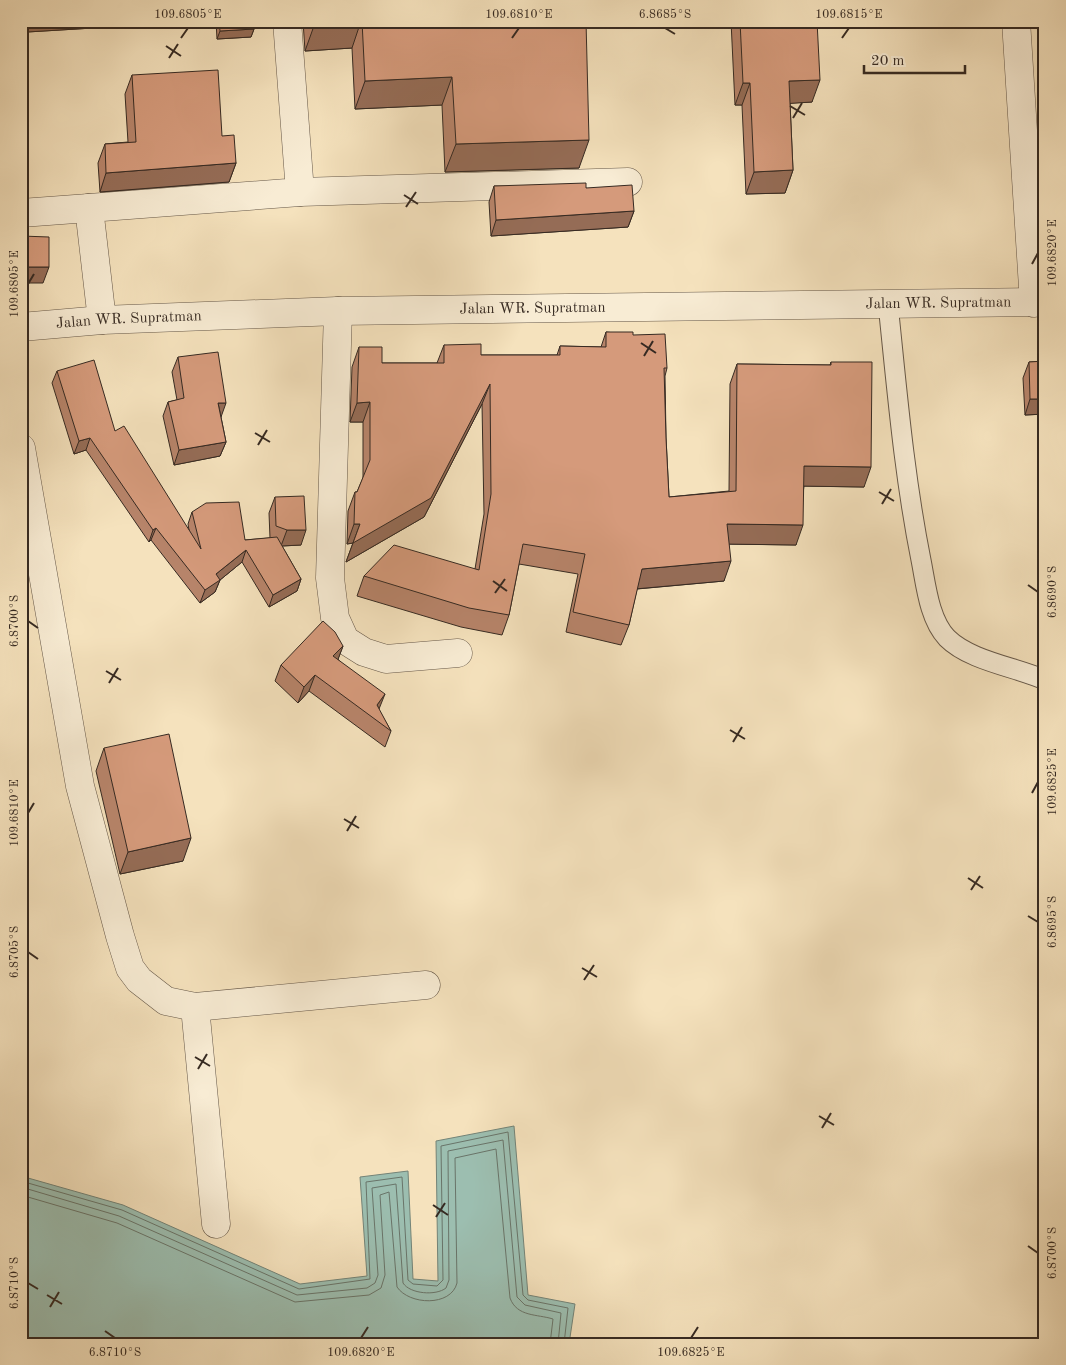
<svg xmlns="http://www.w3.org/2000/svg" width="1066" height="1365" font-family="'Old Standard TT',serif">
<rect width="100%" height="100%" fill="#f5e2bd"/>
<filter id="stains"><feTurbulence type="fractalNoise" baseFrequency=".004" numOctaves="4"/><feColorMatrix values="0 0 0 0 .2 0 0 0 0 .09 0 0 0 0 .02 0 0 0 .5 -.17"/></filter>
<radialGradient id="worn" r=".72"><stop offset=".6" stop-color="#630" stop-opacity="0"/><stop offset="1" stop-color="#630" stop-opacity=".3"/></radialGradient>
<path fill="#9cbeb0" stroke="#738377" d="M514,1126L528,1295L575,1304L569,1344H21V1176L123,1205L300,1284L367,1276L360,1177L408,1171L413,1279L438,1281L436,1141Z"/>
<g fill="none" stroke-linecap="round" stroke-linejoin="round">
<g stroke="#697469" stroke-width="1">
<path d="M21,1181L122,1210L299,1289L370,1279L366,1182L402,1177L408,1280L413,1284L437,1286L443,1280L441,1146L508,1132L523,1295L528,1300L568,1308L564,1344"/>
<path d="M21,1187L119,1216L297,1295L367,1288L375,1283L378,1275L372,1188L396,1184L403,1283C410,1294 436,1296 446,1288L449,1280L448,1151L503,1140L517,1297L525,1305L561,1313L558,1344"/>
<path d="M21,1195L117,1223L295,1302L369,1295L381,1288L385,1275L380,1195L389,1192L397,1287C409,1305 451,1307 457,1283L455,1158L496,1149L510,1298C517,1317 537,1314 553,1319L550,1344"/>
</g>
<g stroke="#665849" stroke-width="21">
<path id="service" d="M888,304C897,390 904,475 921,560C926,585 929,619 947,638C970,661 1016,667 1045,680"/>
</g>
<g stroke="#665849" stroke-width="29">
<g id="minor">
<path d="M1016,21L1034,303"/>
<path d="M300,192L628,182"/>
<path d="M21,213L89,208"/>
<path d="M338,311L330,578L335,618L345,640L364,652L386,659L458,653"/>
<path d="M102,320L89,208L300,192L287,21"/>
<path d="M21,448L80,786L120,936L130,968L139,980L166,1001L195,1007L426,985"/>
<path d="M195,1007L216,1224"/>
</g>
</g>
<g stroke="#665849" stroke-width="29">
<g id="tertiary">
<path id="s1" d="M21,327L102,320L338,311L1045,302"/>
</g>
</g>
<use href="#service" stroke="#f8ecd4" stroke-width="19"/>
<use href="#minor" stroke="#f8ecd4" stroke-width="28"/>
<use href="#tertiary" stroke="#f8ecd4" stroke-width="28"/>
</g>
<g fill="#b7846a" stroke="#362a22">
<path d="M26,21H160L159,24L27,32Z"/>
<path d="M216,21H253L254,29L251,37L217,39Z"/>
<path d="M303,21H586L579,168L445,172L442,105L355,109L352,48L305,51Z"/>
<path d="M731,21H817L812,102L790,103L793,170L785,193L746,194L742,105H735Z"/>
<path d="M132,75L222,136L236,163L229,182L100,192L98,163L105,144L128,142L125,94Z"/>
<path d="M494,186L586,188L634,211L628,227L491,236L489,202Z"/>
<path d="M606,332L633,335L667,368L665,376L666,438L669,497L729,491L730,384L737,364L830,365L831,362L864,487L804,486L796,545L729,544L724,581L637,589L629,625L621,645L566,632L578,574L519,564L509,615L502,635L461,627L357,596L364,576L475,569L484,514L482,404L424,517L346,562L353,543L347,544L348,511L355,492H357L363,478V422H350L352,367L359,347L382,363H437L444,345L481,355H557L560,346L601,347Z"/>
<path d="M178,357L221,417L226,442L220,456L174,465L163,416L168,402L177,400L172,372Z"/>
<path d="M1045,361V414L1025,415L1023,378L1029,362Z"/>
<path d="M57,371L115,431L189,530L188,524L192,512L245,540L270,538L269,513L275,497L301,545L282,546L301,579L297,591L269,607L242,562L220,580L215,592L200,603L151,540L149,542L86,450L74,454L52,383Z"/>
<path d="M343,646L338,659L379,710L391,731L385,747L309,691L298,703L275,681L281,665Z"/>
<path d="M104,748L183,861L120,874L96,771Z"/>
</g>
<g fill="#956c56" stroke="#362a22">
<path d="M31,21H160L159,24L27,32Z"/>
<path d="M341,21H361L352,48L305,51L315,23Z"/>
<path d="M254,29L251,37L217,39L220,31Z"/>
<path d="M452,77L442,105L355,109L365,81Z"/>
<path d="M820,80L812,102L781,104L789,81Z"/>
<path d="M743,83H750L742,105H735Z"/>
<path d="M589,140L579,168L445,172L456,144Z"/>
<path d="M236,163L229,182L100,192L106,173Z"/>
<path d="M793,170L785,193L746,194L754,172Z"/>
<path d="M634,211L628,227L491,236L496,220Z"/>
<path d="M21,267H49L43,283H21Z"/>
<path d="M490,384L482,404L424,517L346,562L353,543Z"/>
<path d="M1030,399H1045V414L1025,415Z"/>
<path d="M370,402L363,422H350L357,403Z"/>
<path d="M218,403H226L221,417Z"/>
<path d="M90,438L86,450L74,454L79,441Z"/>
<path d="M226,442L220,456L174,465L179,450Z"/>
<path d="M804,466L871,467L864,487L797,486Z"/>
<path d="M354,524H360L353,543L347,544Z"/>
<path d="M727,524L803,525L796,545L720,544Z"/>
<path d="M156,528L151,540L149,542L153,530Z"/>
<path d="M287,530H306L301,545L281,546Z"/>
<path d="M246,550L242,562L220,580L215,592L200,603L205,590L216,574Z"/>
<path d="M731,561L724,581L635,589L642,569Z"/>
<path d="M301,579L297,591L269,607L273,595Z"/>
<path d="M343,646L337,662L333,656Z"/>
<path d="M315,675L309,691L298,703L304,687Z"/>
<path d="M385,694L379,709L377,705Z"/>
<path d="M24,738L21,747V739Z"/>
<path d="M191,838L183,861L120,874L128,852Z"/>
<path d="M21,1052H25L21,1062Z"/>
</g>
<g fill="#d59a7b" stroke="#362a22">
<path d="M219,21H253L254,29L220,31Z"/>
<path d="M315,21H341L315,23Z"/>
<path d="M362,21H586L589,140L456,144L452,77L365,81Z"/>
<path d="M740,21H817L820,80L789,81L793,170L754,172L750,83H743Z"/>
<path d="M218,70L222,136L234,135L236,163L106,173L105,144L136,142L132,75Z"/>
<path d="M586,183V188L632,185L634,211L496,220L494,186Z"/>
<path d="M21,236L49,237V267H21Z"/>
<path d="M606,332H633V335L665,334L667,368H664L666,438L669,497L736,491L737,364L831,365V362H872L871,467L804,466L803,525L727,524L731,561L642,569L629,625L573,612L585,554L523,544L509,615L469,608L364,576L394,545L479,570L491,494L490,384L431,498L353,543L360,524H354L355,492H357L370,460V402L357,403L359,347H382V363H444V345L481,344V355H560V346L606,347Z"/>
<path d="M218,352L226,403H218L226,442L179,450L168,402L184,398L178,357Z"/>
<path d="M94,360L115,431L124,426L201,549L192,512L206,503L239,502L245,540L277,537L301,579L273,595L246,550L216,574L220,580L205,590L156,528L153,530L90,438L79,441L57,371Z"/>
<path d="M1045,361V399H1030L1029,362Z"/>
<path d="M304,496L306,530H287L276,526L275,497Z"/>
<path d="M323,621L335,632L343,646L333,656L385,694L377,705L391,731L315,675L304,687L281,665Z"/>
<path d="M21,714L24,738L21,739Z"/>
<path d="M169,734L191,838L128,852L104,748Z"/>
<path d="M21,1019L25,1052H21Z"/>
</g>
<path fill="none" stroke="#362a22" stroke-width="2" d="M665,28L675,34M181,38L188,28M512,38L519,28M842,38L849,28M166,46L181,56M169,58L178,44M790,106L805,115M793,118L802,103M404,195L418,204M406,207L416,192M1032,264L1038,253M28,284L34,274M641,343L656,353M644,356L653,341M255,433L270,442M258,445L267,430M879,492L894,501M882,504L891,489M493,581L507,591M1028,585L1038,592M495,593L505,579M28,621L38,628M106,671L121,680M109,683L118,668M730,730L745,739M733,742L742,727M1032,793L1038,782M28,813L34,803M344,819L359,828M347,831L356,816M968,878L983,888M971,890L980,876M1028,916L1038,922M28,952L38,959M582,968L597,977M584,980L594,965M195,1057L210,1066M198,1069L207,1054M819,1116L834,1125M822,1128L831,1113M433,1205L448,1215M436,1217L445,1203M1028,1246L1038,1253M28,1283L38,1289M47,1295L62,1304M50,1307L59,1292M105,1331L115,1338M361,1338L368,1327M691,1338L698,1327"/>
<g text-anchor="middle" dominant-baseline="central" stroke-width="4.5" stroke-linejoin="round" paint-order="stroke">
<g font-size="15" fill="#362a22" stroke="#f8ecd4">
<text stroke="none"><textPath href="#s1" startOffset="918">Jalan WR. Supratman</textPath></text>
<text stroke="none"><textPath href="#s1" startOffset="512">Jalan WR. Supratman</textPath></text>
<text stroke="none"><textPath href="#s1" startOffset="108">Jalan WR. Supratman</textPath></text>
</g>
</g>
<rect width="1066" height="1365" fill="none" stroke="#f5e2bd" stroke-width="55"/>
<path d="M864 65v8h101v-8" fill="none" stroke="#362a22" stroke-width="2.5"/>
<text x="871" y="65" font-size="15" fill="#362a22" stroke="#f8ecd4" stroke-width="4" paint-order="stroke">20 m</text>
<rect x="28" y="28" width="1010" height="1310" fill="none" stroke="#362a22" stroke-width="2"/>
<g font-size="12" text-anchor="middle" fill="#362a22">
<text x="188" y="18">109.6805°E</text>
<text x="519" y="18">109.6810°E</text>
<text x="665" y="18">6.8685°S</text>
<text x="849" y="18">109.6815°E</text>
<text transform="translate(1052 253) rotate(-90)" y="4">109.6820°E</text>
<text transform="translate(14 284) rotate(-90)" y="4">109.6805°E</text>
<text transform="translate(1052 592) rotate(-90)" y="4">6.8690°S</text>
<text transform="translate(14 621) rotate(-90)" y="4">6.8700°S</text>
<text transform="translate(1052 782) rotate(-90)" y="4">109.6825°E</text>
<text transform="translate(14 813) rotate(-90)" y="4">109.6810°E</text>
<text transform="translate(1052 922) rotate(-90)" y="4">6.8695°S</text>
<text transform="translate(14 952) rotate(-90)" y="4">6.8705°S</text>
<text transform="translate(1052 1253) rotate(-90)" y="4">6.8700°S</text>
<text transform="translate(14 1283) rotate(-90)" y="4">6.8710°S</text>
<text x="115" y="1356">6.8710°S</text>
<text x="361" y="1356">109.6820°E</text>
<text x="691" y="1356">109.6825°E</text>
</g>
<rect width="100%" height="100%" filter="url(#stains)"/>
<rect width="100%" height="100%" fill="url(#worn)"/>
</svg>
